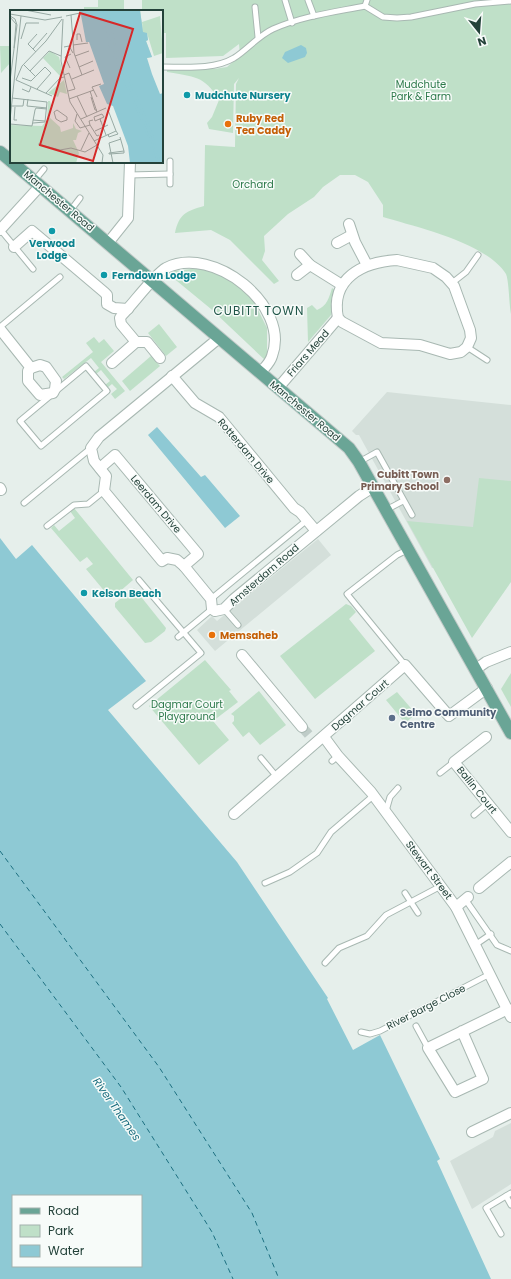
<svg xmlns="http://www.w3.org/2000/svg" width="511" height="1279" font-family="Poppins,sans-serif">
<rect width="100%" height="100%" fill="#e6efeb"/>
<g fill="#d4dfda">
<path d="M387,392L511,405V568H432L359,435H356L352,431Z"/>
<path d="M318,539L331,555L215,651L197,630L212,616L217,621Z"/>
<path d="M511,1123V1184L472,1209L450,1161L493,1137L495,1131Z"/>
</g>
<g fill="#bfe0c8">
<path d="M98,0H124V11H84V7H98Z"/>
<path d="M142,0H511V314C509,304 509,281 506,274C487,243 416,227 383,217V205L368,182L355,175H340L323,187L314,197L288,214L264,236L265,251L262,260L279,281L274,284L230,240L211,230L175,233C179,214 186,211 204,206L205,145L235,147L236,84L239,78L234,84L233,133L209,129L207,123L212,117L219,100C204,75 194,77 167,72V69H214L227,67L240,56L239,44L223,56L166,58V33H162V11H142Z"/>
<path d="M0,46H11V62L1,73Z"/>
<path d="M199,268L228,278L253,300L267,328V362L211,309L166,272Z"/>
<path d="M332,288L335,290L331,315L308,342L307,308L312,305L317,310C327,306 329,298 332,288Z"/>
<path d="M159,324L177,347L166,356L148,333Z"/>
<path d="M94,337L99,343L104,339L114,351L101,362L125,391L115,399L111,394L117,389L112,384L107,388L105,385L110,381L101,370L96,374L94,372L99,368L91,358L64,379L62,377L93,352L86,343Z"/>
<path d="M151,356L160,366L130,391L122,381Z"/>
<path d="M479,478L511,481V582L472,638L407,521L473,527Z"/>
<path d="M74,508L133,580L111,599L86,569L93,564L87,557L80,562L51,528L54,525L59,531L75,518L70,511Z"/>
<path d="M134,588L166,628L165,631L151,642L145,643L115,607V603Z"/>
<path d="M346,604L351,606L356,612L349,619L375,651L315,699L280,656Z"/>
<path d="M205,660L231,690L229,691L238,702L213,721L229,740L199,765L149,706Z"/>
<path d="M511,673V707L501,689Z"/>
<path d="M259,691L286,725L260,745L249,732L243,737L232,723L234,721V716L231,714Z"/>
<path d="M397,692L416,714L405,723L386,700Z"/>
</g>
<g fill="#8ec9d4" fill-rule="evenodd">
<path d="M301,45L306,48L307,53L305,57L288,63L282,58L285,52Z"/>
<path d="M157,427L201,477L205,475L240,516L225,528L148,435Z"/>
<path d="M0,538L16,559L32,545L146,681L108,710L237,862L328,998L327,999L353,1050L380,1035L440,1159L437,1161L491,1279H0ZM13,1196H141V1266H13Z"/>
</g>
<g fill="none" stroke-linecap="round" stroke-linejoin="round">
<g stroke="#1c6f80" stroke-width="1" stroke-dasharray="5 4" stroke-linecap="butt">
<path d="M0,851L159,1067L252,1213L279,1279"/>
<path d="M0,924L121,1087L212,1232L233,1279"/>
</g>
<path stroke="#bfccc8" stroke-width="10" stroke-dasharray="10 5" stroke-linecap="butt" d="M302,727L310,736"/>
<g stroke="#a8b8b2" stroke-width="7">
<g id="service">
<path d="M285,0L292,23"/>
<path d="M308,0L314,16"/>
<path d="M365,6L367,0"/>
<path d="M255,7L258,37"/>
<path d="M162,67C185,67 214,70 234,58C248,49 258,36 273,29C302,16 335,12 365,6L383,17L397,18L411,17L475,4L511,1"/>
<path d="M129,175L170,174"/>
<path d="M34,181L44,169"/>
<path d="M170,184V161"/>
<path d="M70,211L80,198"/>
<path d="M0,229L33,269"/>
<path d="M452,283L466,272L478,255"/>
<path d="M0,327L60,277"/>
<path d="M467,347L487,360"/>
<path d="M86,366L107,391L41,446L20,421Z"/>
<path d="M359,462L377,452L412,515"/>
<path d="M24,503L91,448"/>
<path d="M386,510L403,501"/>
<path d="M47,526L74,505L88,504L104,491"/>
<path d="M211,599L307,520"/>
<path d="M224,609L238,625"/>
<path d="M178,637L212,609"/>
<path d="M405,665L347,594L397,555L407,550"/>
<path d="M136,706L201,653L139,580"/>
<path d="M261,758L277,777"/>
<path d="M332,761L338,756"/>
<path d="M440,773L454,762"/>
<path d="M386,811L390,797L398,788"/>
<path d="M474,815L487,804"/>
<path d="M265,883L290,872L317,853L331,832L373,796"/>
<path d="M405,893L418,913"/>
<path d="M465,899L497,945L511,951"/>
<path d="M475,945L491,934"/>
<path d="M325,963L339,948L367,936L386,915L441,886"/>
<path d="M416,1026L428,1048"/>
<path d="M361,1032L370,1034L380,1031L490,974"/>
<path d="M506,1196L511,1205"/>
<path d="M501,1234L486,1208L511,1193"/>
</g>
</g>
<g stroke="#a8b8b2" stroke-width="12">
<g id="minor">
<path d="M349,224L355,242L367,265"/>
<path d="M0,230L40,186"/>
<path d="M108,243L128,218L130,162"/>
<path d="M337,243L352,235"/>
<path d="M14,247L32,231L104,292L107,295V304L114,308L128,309"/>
<path d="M300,254L310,265L342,285"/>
<path d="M397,260L433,268L446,277L454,286L470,330L471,338L467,347L461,352L450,354L420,345L381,343L342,322L338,318C330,278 363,262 397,260Z"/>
<path d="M297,275L310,265"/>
<path d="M0,329L31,368"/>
<path d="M219,338L99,437L91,448L94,461L106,476L104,491L162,561L167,558L177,560L184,566L211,599L212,609L215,611L224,609L234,599L359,496L373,487"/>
<path d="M136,342H147L160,358"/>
<path d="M112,363L136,342L121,324L120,318L122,315C133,304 154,275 166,268C213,244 291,306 272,356C270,363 265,367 260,373"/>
<path d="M40,365L46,367L56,381L55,389L53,393L40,395L28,381V371L31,368Z"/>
<path d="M172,376L195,403L219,417L294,508L300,512L316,531"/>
<path d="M278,388L338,318"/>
<path d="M100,468L115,455L198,554L184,566"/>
<path d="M0,488L1,490"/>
<path d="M242,655L302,727"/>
<path d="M476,669L486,662L511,652"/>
<path d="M324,737L338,756L371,792L456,907L511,1017"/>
<path d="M486,737L454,762L511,832"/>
<path d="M234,814L405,665L449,716L487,688"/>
<path d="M479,888L511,862"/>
<path d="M456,907L468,897"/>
<path d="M462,1031L483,1079L455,1092L428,1048L508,1009"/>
<path d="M472,1132L511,1113"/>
</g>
</g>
<g stroke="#c2cac8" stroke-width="14">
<g id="primary">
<path d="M0,152L11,161"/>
<path d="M12,162L349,448L359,462L511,733"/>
</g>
</g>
<use href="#service" stroke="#fff" stroke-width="5"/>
<use href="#minor" stroke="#fff" stroke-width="10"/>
<use href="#primary" stroke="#6aa596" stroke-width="12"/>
</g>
<g fill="#0f9aa8" stroke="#f7fbf9" stroke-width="1.5">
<circle cx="187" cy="95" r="4"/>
<circle cx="52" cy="231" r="4"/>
<circle cx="104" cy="275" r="4"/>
<circle cx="84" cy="593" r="4"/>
</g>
<g fill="#e8710a" stroke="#f7fbf9" stroke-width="1.5">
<circle cx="228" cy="124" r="4"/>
<circle cx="212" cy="635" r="4"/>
</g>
<circle fill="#8d6e63" stroke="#f7fbf9" stroke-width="1.5" cx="447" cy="480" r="4"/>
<circle fill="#5c6f8a" stroke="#f7fbf9" stroke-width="1.5" cx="392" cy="718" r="4"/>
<g text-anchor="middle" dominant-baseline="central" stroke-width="3" stroke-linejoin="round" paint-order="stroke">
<g font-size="10" fill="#2d7a4b" stroke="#f7fbf9">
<text x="421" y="84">Mudchute<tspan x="421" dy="12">Park &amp; Farm</tspan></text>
<text x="253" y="184">Orchard</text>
<text x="187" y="704">Dagmar Court<tspan x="187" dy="12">Playground</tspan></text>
</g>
<g font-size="10" font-weight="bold" fill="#0d838f" stroke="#f7fbf9" text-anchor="start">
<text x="195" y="95">Mudchute Nursery</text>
<text x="52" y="243" text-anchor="middle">Verwood<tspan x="52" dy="12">Lodge</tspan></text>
<text x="112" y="275">Ferndown Lodge</text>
<text x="92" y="593">Kelson Beach</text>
</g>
<g font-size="10" font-weight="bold" fill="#c56008" stroke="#f7fbf9" text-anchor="start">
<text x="236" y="118">Ruby Red<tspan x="236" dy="12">Tea Caddy</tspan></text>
<text x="220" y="635">Memsaheb</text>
</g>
<g font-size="10" fill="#24423a" stroke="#f7fbf9">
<text transform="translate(59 201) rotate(40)">Manchester Road</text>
<text transform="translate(308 353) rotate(-49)">Friars Mead</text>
<text transform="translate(305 411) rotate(40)">Manchester Road</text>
<text transform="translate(246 451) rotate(50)">Rotterdam Drive</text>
<text transform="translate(156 504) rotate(50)">Leerdam Drive</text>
<text transform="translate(264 575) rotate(-41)">Amsterdam Road</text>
<text transform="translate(360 705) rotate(-41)">Dagmar Court</text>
<text transform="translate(477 790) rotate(51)">Ballin Court</text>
<text transform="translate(429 870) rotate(53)">Stewart Street</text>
<text transform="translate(426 1007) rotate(-27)">River Barge Close</text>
</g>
<g font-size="10" font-weight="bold" fill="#785e54" stroke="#f7fbf9" text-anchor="end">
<text x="439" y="474">Cubitt Town<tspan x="439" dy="12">Primary School</tspan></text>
</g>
<g font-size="10" font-weight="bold" fill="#4e5e75" stroke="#f7fbf9" text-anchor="start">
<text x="400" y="712">Selmo Community<tspan x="400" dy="12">Centre</tspan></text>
</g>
<g font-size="11" font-style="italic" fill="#1c6f80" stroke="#f7fbf9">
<text transform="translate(117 1109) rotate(55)">River Thames</text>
</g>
<g font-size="12" letter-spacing="1" fill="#1f5548" stroke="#f7fbf9">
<text x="259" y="310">CUBITT TOWN</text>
</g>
</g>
<g transform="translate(10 10)">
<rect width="153" height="153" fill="#e6efeb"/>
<path d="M130,0L133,22L132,12L150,6L153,43L144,46L137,23L138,30L136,31L142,47L137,48L126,14ZM40,41L49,47L53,64L50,66L33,48ZM54,70L57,84L50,82L48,87L38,83ZM38,91H40L41,95L39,107L50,117L51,122L63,118V113L66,119L72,121L68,123L66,130H63L69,143L66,153H0V115L32,116L37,110Z" fill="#bfe0c8"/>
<path d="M70,0H130L133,22L137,23L138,30L136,31L142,47L137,48L142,64L150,84L153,83V153H120L118,136L103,96L97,94L89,76L94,74L79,32H76Z" fill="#8ec9d4"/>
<path fill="none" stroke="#8ec9d4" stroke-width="2" d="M94,0L100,36L138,125L146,153M98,0L105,35L141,122L150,153"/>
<path fill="none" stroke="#98aaa4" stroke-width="1" d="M15,0L41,5M0,4L35,10L52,7M61,5L64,43L72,65M0,6L5,9L7,15L0,71M56,6L70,3V0M0,7L6,14L4,38M53,9L51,51L60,92L93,145L92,153M11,29L16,13H29M67,30V24H70L72,32M63,35L78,33M54,37L59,36L63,43M23,39L37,23M26,42L18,34L27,24M65,46L79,41M14,55L26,67M69,57L83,51M60,58L55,47L61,44M20,61L39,41L51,46M54,65L59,63L65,79L58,81M12,68L21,71L35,57L41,63L27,79M62,69L84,60M12,79L19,82L21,77M80,81L87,102M36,83L50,68L54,67M42,86L6,70L12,56L36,31L52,9M67,86L77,107M81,87L85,100H87M87,87L82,77L91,74M2,88L37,92L35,112L23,113M18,89L17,96L37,98M59,89L84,80M1,96H13L14,89M5,97L4,110H7M25,100L26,98L37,99M47,100L57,107V110L51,112L46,109L44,102ZM67,104L65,111L70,118L80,115L79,111L83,110M92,104L94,107L85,111L84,107ZM71,109L96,98M0,110L11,6M23,110L35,111M91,112L90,109L96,125M0,114L22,116L25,100M80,115L87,126L89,125M85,121L98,115M98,124L99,127L108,124L106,121M110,127L114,141M84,131L106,121L98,100M28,134L50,140L61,138L75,142L87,135M71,140L79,123M114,141V143L99,144V143ZM103,153L99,133L111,129"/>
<path fill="#d62828" fill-opacity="0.15" stroke="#d62828" stroke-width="2" d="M70,3L123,19L83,151L30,135Z"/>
<rect width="153" height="153" fill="none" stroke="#24423a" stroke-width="2"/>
</g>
<rect x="12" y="1195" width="130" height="72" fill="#f7fbf9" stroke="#a3b1ad"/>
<rect x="20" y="1208" width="20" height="6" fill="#6aa596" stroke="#a3b1ad"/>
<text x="48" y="1215" font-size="12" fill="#24423a">Road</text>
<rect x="20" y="1225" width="20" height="12" fill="#bfe0c8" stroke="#a3b1ad"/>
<text x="48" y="1235" font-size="12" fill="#24423a">Park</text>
<rect x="20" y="1245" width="20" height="12" fill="#8ec9d4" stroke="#a3b1ad"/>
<text x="48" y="1255" font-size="12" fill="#24423a">Water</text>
<g transform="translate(479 32) rotate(163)" stroke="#f7fbf9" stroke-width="3" paint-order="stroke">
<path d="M0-3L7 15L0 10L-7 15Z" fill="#24423a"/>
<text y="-6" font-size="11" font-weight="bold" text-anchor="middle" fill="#24423a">N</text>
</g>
</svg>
